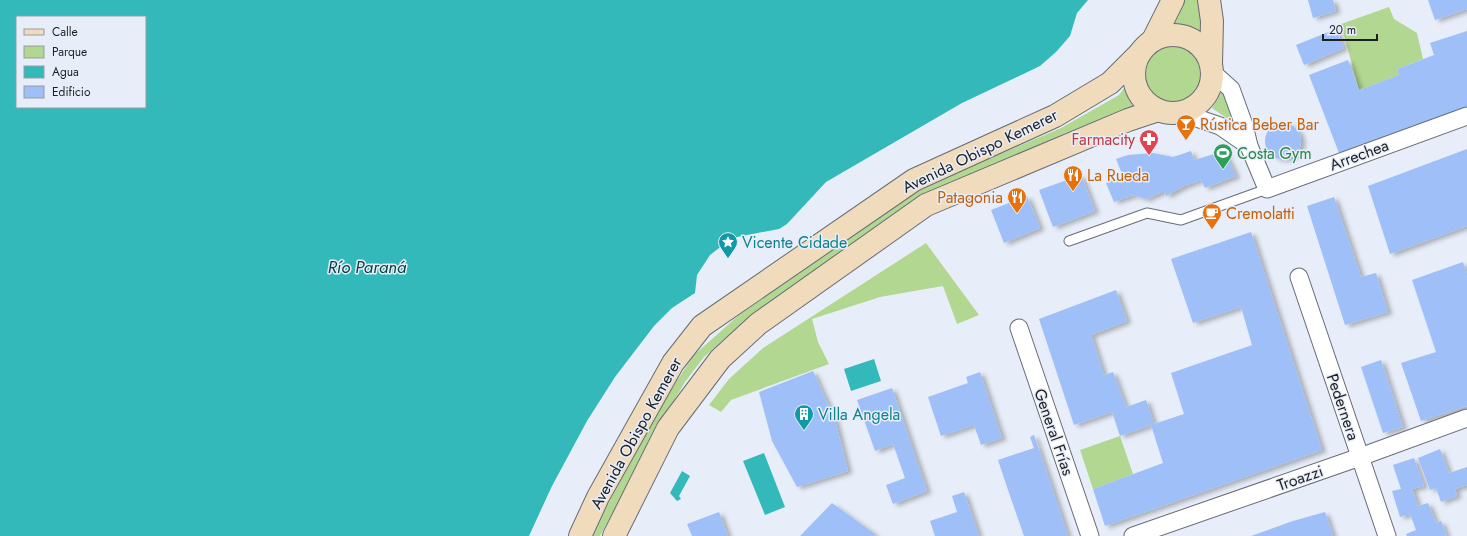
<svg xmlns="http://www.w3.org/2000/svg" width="1467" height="536" font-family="Jost,sans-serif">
<defs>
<filter id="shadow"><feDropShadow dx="4.5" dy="2.5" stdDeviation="2" flood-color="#0004"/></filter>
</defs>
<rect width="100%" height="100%" fill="#e8eef9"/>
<g fill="#b2d791">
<path d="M1185,0H1204L1203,37C1194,29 1183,25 1171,30Z"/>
<path d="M1389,7L1394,19L1417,33L1423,59L1397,69L1399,75L1359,90L1341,24Z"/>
<circle cx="1173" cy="73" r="32"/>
<path d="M1127,84L1137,107L1066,133L923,198L852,248L746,320L704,357L685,382L666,414L600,536H591L658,411L678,379L694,355L739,315L845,240L919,191L967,168L1061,128L1119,95Z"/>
<path d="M1223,90L1241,128L1212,108Z"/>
<path d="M926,243L979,315L957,324L943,286L880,297L812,319L818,342L829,364L731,400L721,412L709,405L729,379L763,348Z"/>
<path d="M1120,436L1133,474L1093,489L1080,450Z"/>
</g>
<g fill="#33b9ba" fill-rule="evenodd">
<path d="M0,0H1088L1077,13L1070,36L1056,52L1040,66L962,103L826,182L787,224L779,229L732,238L710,255L697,275L695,293L672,308L654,326L615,377L587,421L552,486L529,536H0ZM17,17H145V107H17Z"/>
<path d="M874,359L881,381L851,391L844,369Z"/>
<path d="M764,453L785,507L765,515L743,461Z"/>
<path d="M682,471L690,476L679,496L681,499L677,501L670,493Z"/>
</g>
<g fill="#9ebff8" filter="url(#shadow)">
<path d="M1308,0H1333L1336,11L1313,18Z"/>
<path d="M1428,0H1467V9L1435,20Z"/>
<path d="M1336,29L1344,48L1304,65L1296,45Z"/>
<path d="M1467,31V107L1339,153L1309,75L1348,60L1359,90L1399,75L1397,69L1434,55L1430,43Z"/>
<circle cx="1283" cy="141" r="18"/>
<path d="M1467,149V226L1390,254L1368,186Z"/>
<path d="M1191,151L1194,160L1224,151L1236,176L1205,188L1201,180L1184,186L1166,196L1164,191L1146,199L1133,195L1114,202L1106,183L1123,176L1116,159L1128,155L1153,153L1173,157Z"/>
<path d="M1081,175L1095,211L1053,227L1039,190Z"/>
<path d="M1027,196L1040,228L1004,243L991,210Z"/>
<path d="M1334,197L1361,277L1376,273L1388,312L1345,325L1307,206Z"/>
<path d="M1251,232L1322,450L1105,526L1093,489L1163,463L1151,425L1120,436L1112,412L1074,425L1039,319L1116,290L1127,321L1091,335L1104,375L1113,372L1126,407L1146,400L1154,424L1184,414L1171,373L1252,345L1241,307L1193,323L1171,259Z"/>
<path d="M1463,262L1467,274V406L1421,421L1401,363L1436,352L1412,280Z"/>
<path d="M1381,360L1403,427L1383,433L1361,367Z"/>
<path d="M813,371L835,420L848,471L797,487L772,441L759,392Z"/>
<path d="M980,372L1002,438L981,445L974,425L941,436L928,397L968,383L966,377Z"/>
<path d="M892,388L927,491L893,504L886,485L905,478L893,444L875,451L857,400Z"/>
<path d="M1034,435L1048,476L1068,536H1024L1008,490L998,460L1034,448L1030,437Z"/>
<path d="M1440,449L1449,473L1467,467V485L1455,489L1457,496L1441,502L1436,488L1430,490L1418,458Z"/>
<path d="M1414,458L1424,486L1412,489L1418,506L1428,503L1436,523L1441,521L1447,536H1407L1406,534L1416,530L1410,514L1400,517L1392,491L1401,489L1393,465Z"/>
<path d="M964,492L979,536H935L930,521L957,512L952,496Z"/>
<path d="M832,503L875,534L874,536H800Z"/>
<path d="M719,512L728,536H692L687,524Z"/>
<path d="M1325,512L1333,536H1251L1293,521Z"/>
</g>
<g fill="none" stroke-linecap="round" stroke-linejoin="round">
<g stroke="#676c75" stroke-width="11">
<path id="lane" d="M1069,241L1147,213L1181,220L1267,189"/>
</g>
<g stroke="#676c75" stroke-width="19">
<g id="street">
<path d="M1212,72L1231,89L1244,125L1249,146L1267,189L1467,116"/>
<path d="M1179,112L1220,126L1249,146"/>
<path d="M1299,277L1387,536"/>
<path d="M1019,328L1090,536"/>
<path d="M1133,536L1360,457L1467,418"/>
</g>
</g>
<g stroke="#676c75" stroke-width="24">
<g id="secondary">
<path d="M1209,0L1212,21L1211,64"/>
<circle cx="1173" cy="74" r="39"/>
<path d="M1153,40L1173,0"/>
<path d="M580,536L598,497L673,363L702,326L914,180L1055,116L1110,83L1140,53"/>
<path d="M614,536L668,428L720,359L758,324L926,205L1128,120L1158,110"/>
</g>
</g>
<use href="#lane" stroke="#fff" stroke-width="9"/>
<use href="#street" stroke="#fff" stroke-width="17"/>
<use href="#secondary" stroke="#f0dbbc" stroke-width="22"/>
</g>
<defs>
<g id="bar-pin" transform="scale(1)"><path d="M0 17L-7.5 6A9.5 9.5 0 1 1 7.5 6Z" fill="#e8710a" stroke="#e8eef9"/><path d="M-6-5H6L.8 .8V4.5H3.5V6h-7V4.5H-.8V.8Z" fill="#fff"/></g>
<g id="pharmacy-pin" transform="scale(1)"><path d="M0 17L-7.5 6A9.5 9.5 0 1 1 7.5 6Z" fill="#e0444e" stroke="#e8eef9"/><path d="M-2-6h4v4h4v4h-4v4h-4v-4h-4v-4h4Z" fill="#fff"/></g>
<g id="stadium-pin" transform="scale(1)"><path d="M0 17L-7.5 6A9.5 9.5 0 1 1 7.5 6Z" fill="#2e9e5b" stroke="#e8eef9"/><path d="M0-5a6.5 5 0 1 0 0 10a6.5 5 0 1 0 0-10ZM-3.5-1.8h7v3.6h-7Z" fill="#fff"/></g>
<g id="restaurant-pin" transform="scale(1)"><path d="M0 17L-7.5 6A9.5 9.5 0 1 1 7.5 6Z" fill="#e8710a" stroke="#e8eef9"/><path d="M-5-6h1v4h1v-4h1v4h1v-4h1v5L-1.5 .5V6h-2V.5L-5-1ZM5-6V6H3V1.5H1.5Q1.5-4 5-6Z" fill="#fff"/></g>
<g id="cafe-pin" transform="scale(1)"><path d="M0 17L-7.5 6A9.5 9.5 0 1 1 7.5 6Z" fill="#e8710a" stroke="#e8eef9"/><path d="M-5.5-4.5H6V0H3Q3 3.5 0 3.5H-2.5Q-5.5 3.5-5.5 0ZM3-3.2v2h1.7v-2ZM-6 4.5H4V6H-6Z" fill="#fff"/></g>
<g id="sight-pin" transform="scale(1)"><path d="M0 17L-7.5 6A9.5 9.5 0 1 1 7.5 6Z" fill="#0f9aa8" stroke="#e8eef9"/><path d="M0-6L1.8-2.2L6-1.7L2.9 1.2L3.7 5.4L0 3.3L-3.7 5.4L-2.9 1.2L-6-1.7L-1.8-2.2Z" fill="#fff"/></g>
<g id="building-pin" transform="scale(1)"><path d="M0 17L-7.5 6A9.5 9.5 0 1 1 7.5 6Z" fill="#0f9aa8" stroke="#e8eef9"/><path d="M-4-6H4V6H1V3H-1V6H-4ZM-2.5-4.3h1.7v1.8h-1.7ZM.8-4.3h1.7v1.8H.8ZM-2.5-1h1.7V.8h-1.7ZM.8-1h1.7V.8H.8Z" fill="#fff"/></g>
</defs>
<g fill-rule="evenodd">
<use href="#bar-pin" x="1186" y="124"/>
<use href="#pharmacy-pin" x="1149" y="139"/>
<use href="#stadium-pin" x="1223" y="153"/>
<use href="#restaurant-pin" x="1073" y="175"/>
<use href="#restaurant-pin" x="1017" y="197"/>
<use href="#cafe-pin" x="1212" y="213"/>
<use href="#sight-pin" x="728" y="242"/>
<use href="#building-pin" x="804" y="414"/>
</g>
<g text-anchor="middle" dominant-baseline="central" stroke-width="3" stroke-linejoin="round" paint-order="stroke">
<g font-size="16" fill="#c56008" stroke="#e8eef9" text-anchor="start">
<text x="1200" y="124">Rústica Beber Bar</text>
<text x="1087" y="175">La Rueda</text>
<text x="1003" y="197" text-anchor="end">Patagonia</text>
<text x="1226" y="213">Cremolatti</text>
</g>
<g font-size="16" fill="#be3a42" stroke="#e8eef9" text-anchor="end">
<text x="1135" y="139">Farmacity</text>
</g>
<g font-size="16" fill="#1d1f23" stroke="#e8eef9">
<text transform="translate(980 151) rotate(-26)">Avenida Obispo Kemerer</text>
<text transform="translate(1359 155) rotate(-20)">Arrechea</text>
<text transform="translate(1343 407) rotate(71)">Pedernera</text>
<text transform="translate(1054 432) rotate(71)">General Frías</text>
<text transform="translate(636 433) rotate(-61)">Avenida Obispo Kemerer</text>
<text transform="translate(1300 478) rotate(-19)">Troazzi</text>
</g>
<g font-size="16" fill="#27864d" stroke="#e8eef9" text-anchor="start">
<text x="1237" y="153">Costa Gym</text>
</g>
<g font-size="16" fill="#0d838f" stroke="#e8eef9" text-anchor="start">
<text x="742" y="242">Vicente Cidade</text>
<text x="818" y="414">Villa Angela</text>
</g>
<g font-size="17" font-style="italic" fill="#034141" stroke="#e8eef9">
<text x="367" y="267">Río Paraná</text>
</g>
</g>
<rect x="16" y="16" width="130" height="92" fill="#e8eef9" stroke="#979ba3"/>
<rect x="24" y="29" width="20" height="6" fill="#f0dbbc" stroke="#979ba3"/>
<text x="52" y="36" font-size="12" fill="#1d1f23">Calle</text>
<rect x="24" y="46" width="20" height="12" fill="#b2d791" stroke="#979ba3"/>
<text x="52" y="56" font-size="12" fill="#1d1f23">Parque</text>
<rect x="24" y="66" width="20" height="12" fill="#33b9ba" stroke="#979ba3"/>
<text x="52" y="76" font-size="12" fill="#1d1f23">Agua</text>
<rect x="24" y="86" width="20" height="12" fill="#9ebff8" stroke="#979ba3"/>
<text x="52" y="96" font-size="12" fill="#1d1f23">Edificio</text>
<path d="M1323 34v6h54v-6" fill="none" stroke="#1d1f23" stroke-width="2"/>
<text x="1329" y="34" font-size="12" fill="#1d1f23" stroke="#e8eef9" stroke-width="3" paint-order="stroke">20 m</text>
</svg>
